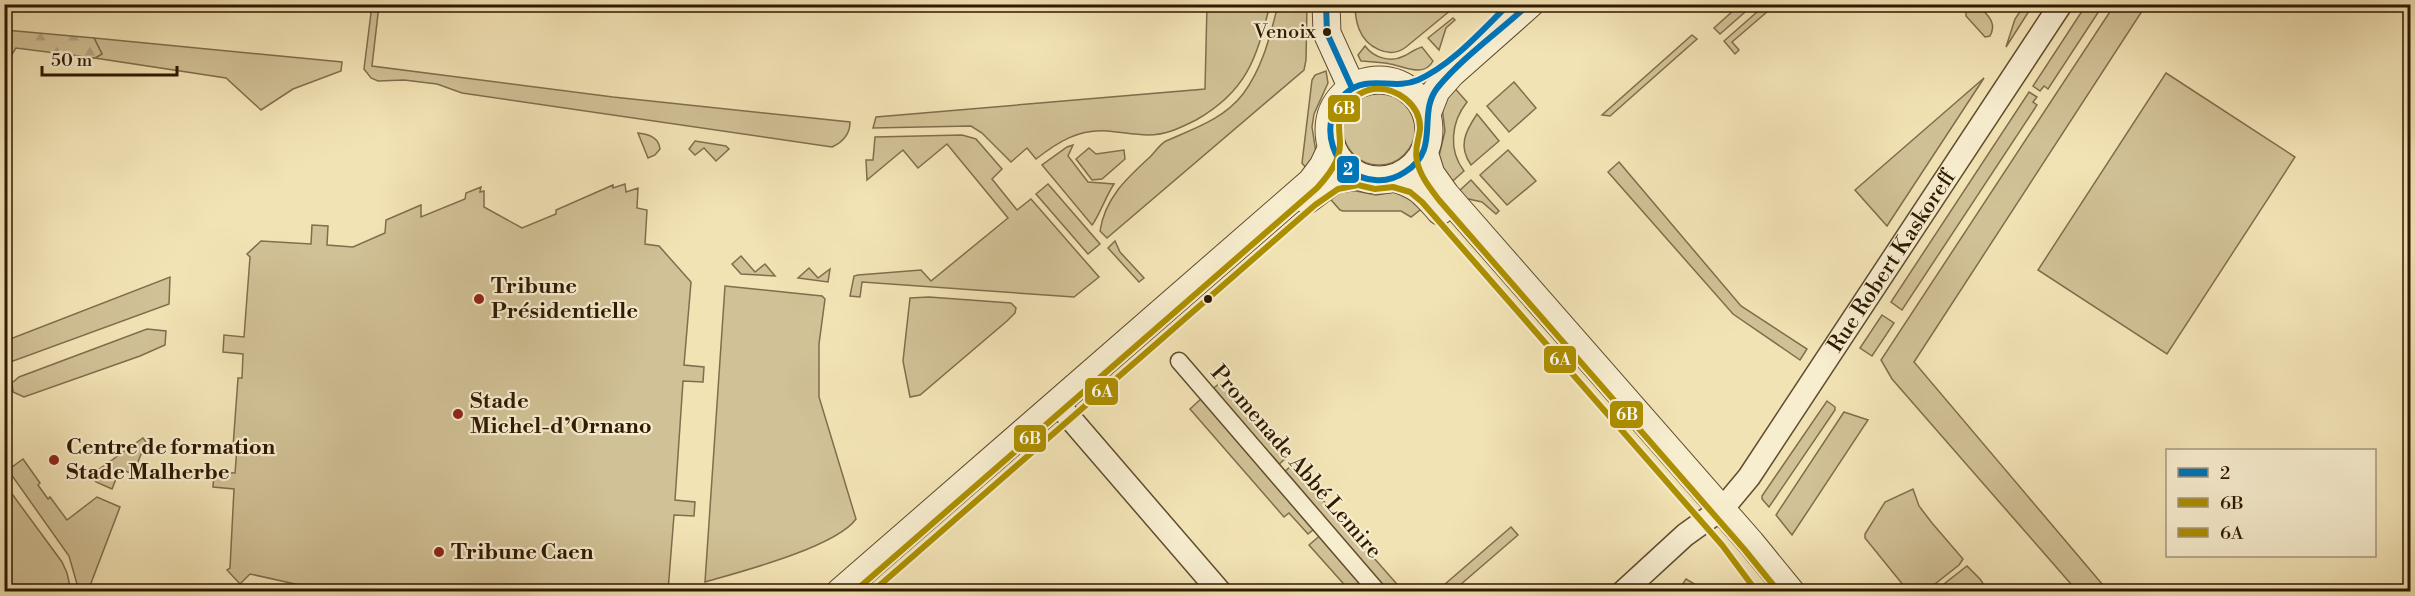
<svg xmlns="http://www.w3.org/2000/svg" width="2415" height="596" font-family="'Libre Bodoni',serif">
<defs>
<pattern id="forest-firs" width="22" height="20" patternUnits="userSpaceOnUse" patternTransform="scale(1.5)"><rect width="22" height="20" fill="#d1c196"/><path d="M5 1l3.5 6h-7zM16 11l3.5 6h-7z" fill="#b4a580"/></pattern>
</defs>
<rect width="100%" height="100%" fill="#f2e3b5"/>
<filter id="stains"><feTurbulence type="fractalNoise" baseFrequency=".00333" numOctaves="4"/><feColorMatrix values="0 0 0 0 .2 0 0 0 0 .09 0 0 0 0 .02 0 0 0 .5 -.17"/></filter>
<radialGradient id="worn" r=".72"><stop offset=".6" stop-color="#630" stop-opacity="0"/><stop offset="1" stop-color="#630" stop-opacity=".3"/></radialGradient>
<g fill="#d1c196" stroke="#806d4c" stroke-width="1.5">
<path d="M1970,4L1978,5C1986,14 1998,22 1990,36L1985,37L1966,16V6Z"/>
<path d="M2025,4L2033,5L2006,47L2015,19Z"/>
<path d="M2115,4L2146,5L1914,362L2108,591H2077L1892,379L1881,360Z"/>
<path d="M372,5H379L372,66L613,97L850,122C850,134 843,142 832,147L462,93L437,84L404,80L378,81L371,78L364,69Z"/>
<path d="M1207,5H1270C1256,59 1247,91 1196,120C1180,128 1166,135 1148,135C1134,135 1121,132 1107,131C1078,129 1058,142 1036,159L1027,148L1011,162L982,133L971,126L873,128L876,117L1205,89Z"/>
<path d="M1278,5H1307L1306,60L1304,70L1107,238L1100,231C1105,198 1126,179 1150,157C1155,152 1160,144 1166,141C1193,129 1224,119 1243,94C1263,67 1270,36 1278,5Z"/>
<path d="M1355,5V4L1457,5L1406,47C1389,60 1366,47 1359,29C1356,21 1355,13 1355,5Z"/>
<path d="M1731,5H1753L1720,34L1714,28L1735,9Z"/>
<path d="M1765,5H1775L1732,42L1739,50L1735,54L1724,41Z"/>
<path d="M2086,5H2103L2048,89L2044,86L2040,91L2033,86Z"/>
<path d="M1453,18L1455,20L1446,28L1439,50L1428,38Z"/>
<path d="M1692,35L1697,39L1610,116L1602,115Z"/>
<path d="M94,38L342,62L341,71L293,89L261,110L226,78L95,58L102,54Z"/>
<path d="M1365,46C1374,58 1391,63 1404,56C1410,53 1415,49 1422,47L1433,61C1424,78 1404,66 1390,64C1381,62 1371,62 1361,61L1358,55Z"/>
<path d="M1326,71L1328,83L1314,114L1312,127L1316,153L1310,173L1302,163L1312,80L1315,75Z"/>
<path d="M2166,73L2295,157L2167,354L2038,270Z"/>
<path d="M1984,78L1887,226L1855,190Z"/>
<path d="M1514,82L1536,108L1509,132L1487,106Z"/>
<path d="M1451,84L1467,102C1451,122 1448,150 1464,171L1446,187L1439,156L1445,131L1442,107Z"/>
<path d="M2029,92L2037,97L2033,102L2037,105L1902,310L1891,302Z"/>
<circle cx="1379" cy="129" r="36"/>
<path d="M1477,114L1499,141L1471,165C1458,146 1465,132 1477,114Z"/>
<path d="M638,133C648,134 659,137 660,149L655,155L648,158Z"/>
<path d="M962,135L976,139L1002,169L992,179L1017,210L1031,199L1099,277L1074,297L862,282L860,297L850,296L854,276L858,275L921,270L931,281L1008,218L947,144L918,168L903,150L867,180L866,160H873L875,137Z"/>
<path d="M695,141L726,146L729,149L716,161L704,148L695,155L689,149Z"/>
<path d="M1073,145L1068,156L1088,182L1114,184C1107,194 1097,220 1092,225L1042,165L1067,147Z"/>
<path d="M1089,148L1096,154L1124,150L1125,159L1102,179L1092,180L1076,159Z"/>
<path d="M1508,150L1536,181L1507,205L1480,175Z"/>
<path d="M1619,162L1741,306L1807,349L1800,360L1733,314L1608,172Z"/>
<path d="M1471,180L1499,211L1496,214L1482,202L1464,198L1457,193Z"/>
<path d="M625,184L626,192L638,188L637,208L647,210L645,244L659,246L691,282L684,365L704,367L703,382L683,381L675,500L695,502L694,516L674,515L668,591L323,592L322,590L250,574L240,584L227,570L230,568L234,489L213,487L214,472L235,473L237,448L233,447L238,378H242L243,354L223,352L224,335L244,337L250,257L247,254L261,241L311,244L312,225L328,226L327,245L353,247L385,233L386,220L421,205V217L465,199L466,193L481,187L480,192L484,191V207L522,228L556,214V210L613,185V188Z"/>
<path d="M1048,184L1100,244L1088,254L1036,194Z"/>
<path d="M1351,190L1376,195L1402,191L1429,203L1411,217L1401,211H1343L1340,210L1325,193Z"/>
<path d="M1115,241L1120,252L1144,278L1139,282L1108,248Z"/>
<path d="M741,256L755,272L765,264L775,276L741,274L732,264Z"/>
<path d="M809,268L818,278L830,269L828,282L798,278Z"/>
<path d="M170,277L169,304L5,364V341Z"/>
<path d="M725,286L822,296L825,299L819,344V397L856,519C836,547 740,572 705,582Z"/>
<path d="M929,297L1011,303L1016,308L1015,313L1007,321L920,395L910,397L903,361L910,298Z"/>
<path d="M1882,315L1894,323L1872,356L1860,348Z"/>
<path d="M147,329L166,331L165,345L140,356L24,397L13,392L12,383L19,377Z"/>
<path d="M1220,383L1286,458L1276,467L1210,391Z"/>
<path d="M1204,396L1318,526L1308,534L1289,513L1284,517L1190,409Z"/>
<path d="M1827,401L1835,407V410L1769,507L1762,499V496Z"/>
<path d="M1844,412L1868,420L1792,535L1776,515Z"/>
<path d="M143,438L146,442L133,474L120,469L112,489L96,482L91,475Z"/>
<path d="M23,459L40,483L38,485L48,499L50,497L67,520L97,497L120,507L88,591H79L69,556L8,470Z"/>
<path d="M1292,465L1403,591H1385L1282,474Z"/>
<path d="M4,483L62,562L67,573L71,591H5Z"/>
<path d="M1913,489L1919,506L1932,523L1963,559L1959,565L1926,591H1908L1865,538V534L1885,502Z"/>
<path d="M1511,527L1518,535L1453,591H1437Z"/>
<path d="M1323,533L1375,591H1350L1309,545Z"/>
<path d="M1967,566L1980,579L1988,591H1935Z"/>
<path d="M1686,579L1706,591H1678Z"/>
</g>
<path fill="url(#forest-firs)" stroke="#806d4c" stroke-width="1.5" d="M5,30L94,38L102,54L95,58L16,48L5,65Z"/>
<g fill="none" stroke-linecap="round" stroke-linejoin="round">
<g stroke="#604c2e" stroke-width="19">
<path id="pedestrian" d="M1179,361L1378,592"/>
</g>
<g stroke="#604c2e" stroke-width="25">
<g id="minor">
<path d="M1057,403L1220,592"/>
<path id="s1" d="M1623,592L1685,535L1724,507L1749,477L2061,4"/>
</g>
</g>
<g stroke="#604c2e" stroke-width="29">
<g id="tertiary">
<path d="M1326,4L1327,33L1352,88"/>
<circle cx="1379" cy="130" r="50"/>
<path d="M1427,114L1436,91L1451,74L1530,4"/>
<path d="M1424,152L1431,174L1446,195L1751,543L1791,592"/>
<path d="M1394,178C1418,185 1424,193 1440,211"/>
<path d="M1307,200L1334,180L1358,176"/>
<path d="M840,592L1311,182L1323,166L1332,147"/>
</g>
</g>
<use href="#pedestrian" stroke="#f7edcf" stroke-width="16"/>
<use href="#minor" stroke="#f7edcf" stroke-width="22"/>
<use href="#tertiary" stroke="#f7edcf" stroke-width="27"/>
<g stroke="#f7edcf" stroke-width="10">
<g id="bus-1">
<path d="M1326,4L1327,33L1352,88"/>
<path d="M1509,4C1482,30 1453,64 1418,80C1393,91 1367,73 1345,94C1316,123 1332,177 1375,180C1385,181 1396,178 1405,172C1442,149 1416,114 1438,87C1464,56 1500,31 1529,4"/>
</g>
</g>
<g stroke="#f7edcf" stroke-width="10">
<path id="bus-2" d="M854,592L1317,188C1328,176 1340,161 1340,144C1340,131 1336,121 1344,109C1349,99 1362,91 1373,89C1396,86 1421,105 1420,129C1419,140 1414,149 1417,161C1420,176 1430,188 1439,200L1744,549L1779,592"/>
</g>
<g stroke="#f7edcf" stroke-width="10">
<path id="bus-3" d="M872,592L1315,205L1338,189L1358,185L1375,189L1393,187L1410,192L1422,202L1722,545L1757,592"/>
</g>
<use href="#bus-1" stroke="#0075b8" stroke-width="6"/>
<use href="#bus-2" stroke="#ac8f00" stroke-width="6"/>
<use href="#bus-3" stroke="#ac8f00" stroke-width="6"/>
</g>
<g fill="#2f1901" stroke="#f7edcf" stroke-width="2">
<circle cx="1327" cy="32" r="5"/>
<circle cx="1208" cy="299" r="5"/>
</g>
<g fill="#8f2418" stroke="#f7edcf" stroke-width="2">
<circle cx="479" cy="299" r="6"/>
<circle cx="458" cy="414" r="6"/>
<circle cx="54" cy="460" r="6"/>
<circle cx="439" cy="552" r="6"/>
</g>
<g text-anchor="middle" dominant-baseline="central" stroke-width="4.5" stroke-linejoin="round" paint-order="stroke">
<g font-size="20" fill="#2f1901" stroke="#f7edcf" text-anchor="end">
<text x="1316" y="32">Venoix</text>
</g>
<g font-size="22" fill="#2f1901" stroke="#f7edcf">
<text stroke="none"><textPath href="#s1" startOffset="430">Rue Robert Kaskoreff</textPath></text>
<text transform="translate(1296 462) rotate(49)">Promenade Abbé Lemire</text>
</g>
<g font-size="22" font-weight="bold" fill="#2f1901" stroke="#f7edcf" text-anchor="start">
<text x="491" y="286">Tribune<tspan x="491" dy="25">Présidentielle</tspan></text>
<text x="470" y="401">Stade<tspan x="470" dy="25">Michel-d’Ornano</tspan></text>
<text x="66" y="447">Centre de formation<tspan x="66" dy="25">Stade Malherbe</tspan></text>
<text x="451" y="552">Tribune Caen</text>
</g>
</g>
<g stroke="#f7edcf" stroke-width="2">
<rect x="1327" y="94" width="34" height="29" rx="6" fill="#ac8f00"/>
<rect x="1336" y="155" width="24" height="29" rx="6" fill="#0075b8"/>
<rect x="1543" y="345" width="34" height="29" rx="6" fill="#ac8f00"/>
<rect x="1084" y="377" width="35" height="29" rx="6" fill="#ac8f00"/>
<rect x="1609" y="400" width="35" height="29" rx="6" fill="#ac8f00"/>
<rect x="1013" y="424" width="34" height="29" rx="6" fill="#ac8f00"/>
</g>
<g font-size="16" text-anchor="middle" font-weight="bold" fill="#fff">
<text x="1344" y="114">6B</text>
<text x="1348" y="175">2</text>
<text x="1560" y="365">6A</text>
<text x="1102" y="397">6A</text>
<text x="1627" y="420">6B</text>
<text x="1030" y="444">6B</text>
</g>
<rect width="2415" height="596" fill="none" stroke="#f2e3b5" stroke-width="24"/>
<rect x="6" y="6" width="2403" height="584" fill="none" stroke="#2f1901" stroke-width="3"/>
<rect x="12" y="12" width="2391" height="572" fill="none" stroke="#2f1901" stroke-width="1.5"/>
<rect x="2166" y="449" width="210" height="108" fill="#f7edcf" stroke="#a7987d" stroke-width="1.5"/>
<rect x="2178" y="468" width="30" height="9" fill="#0075b8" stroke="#a7987d" stroke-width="1.5"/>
<text x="2220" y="479" font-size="18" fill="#2f1901">2</text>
<rect x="2178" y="498" width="30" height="9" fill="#ac8f00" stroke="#a7987d" stroke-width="1.5"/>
<text x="2220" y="509" font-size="18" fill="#2f1901">6B</text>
<rect x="2178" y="528" width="30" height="9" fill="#ac8f00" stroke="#a7987d" stroke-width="1.5"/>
<text x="2220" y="539" font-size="18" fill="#2f1901">6A</text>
<path d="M42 66v9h135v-9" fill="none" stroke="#2f1901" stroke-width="3"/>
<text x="51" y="66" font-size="18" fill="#2f1901" stroke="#f7edcf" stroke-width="4.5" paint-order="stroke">50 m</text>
<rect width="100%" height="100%" filter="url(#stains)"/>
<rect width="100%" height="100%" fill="url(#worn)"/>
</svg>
